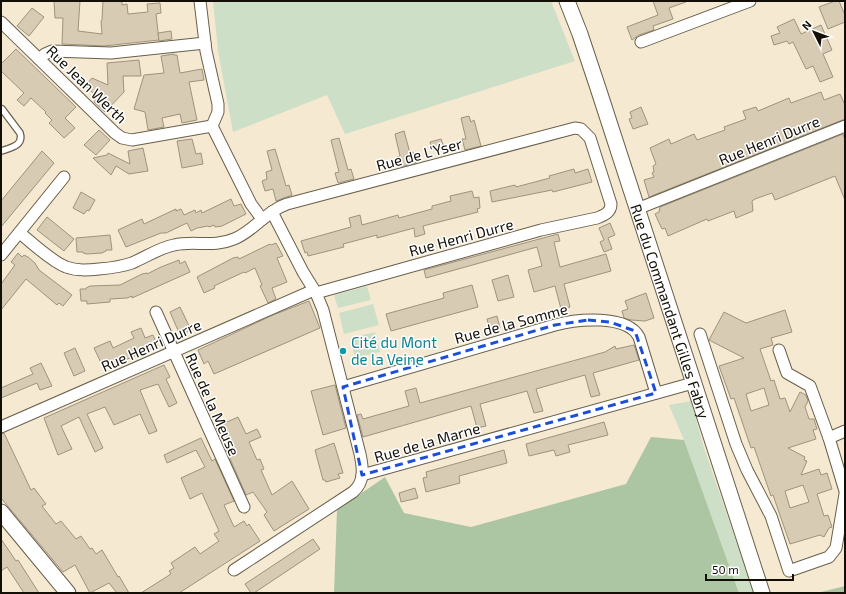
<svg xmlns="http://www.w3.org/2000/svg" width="846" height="594" font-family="'Exo 2',sans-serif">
<rect width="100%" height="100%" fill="#f5e9d1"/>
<g fill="#cedfc8">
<path d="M213,1H551L575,61L345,134L327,95L233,132L218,51Z"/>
<path d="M367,286L371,300L338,308L334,295Z"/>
<path d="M373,304L379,325L344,334L339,313Z"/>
<path d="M375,332L380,352L355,358L350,338Z"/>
<path d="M691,401L704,448L754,593H739L684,440L669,405Z"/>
</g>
<g fill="#acc5a3">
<path d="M651,437L684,440L739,593H334L337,510L385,477L404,513L471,527L626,484Z"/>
<path d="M845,586V593H817Z"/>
</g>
<g fill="#d7cbb4" stroke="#9e937d" fill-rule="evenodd">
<path d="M54,1H80L78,31L102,34L101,21L102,20L103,1H122V5L127,4L128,14L148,12L147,4L160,3L161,13L156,14L159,40L104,46L62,44L63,18H55Z"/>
<path d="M653,1H686V2L669,8L673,19L653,26L654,30L639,35L632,40L627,27L658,15Z"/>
<path d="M835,1H839L845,15V22L828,29L819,7Z"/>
<path d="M32,8L44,17L29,36L17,26Z"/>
<path d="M794,19L801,34L821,25L832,50L823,54L833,77L820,82L813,66L806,69L793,42L789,44L787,41L774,45L771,36L780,33L777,27Z"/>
<path d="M171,31L172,39L159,41L158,33Z"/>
<path d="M16,49L76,107L65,118L75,128L64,138L49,123L52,120L45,113L46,112L31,98L24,106L17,100L24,93L1,71V64Z"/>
<path d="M174,54V55H177L180,73L202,69L204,80L189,82L197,120L182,123L180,114L162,118L164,127L148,130L145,112L134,109L144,75L164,73L161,56Z"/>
<path d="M139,60L141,76H123L124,92L105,112L94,102L98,97L85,86L92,78L108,85L107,63Z"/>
<path d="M821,92L824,100L840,94L845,105V119L649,197L644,180L654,177L652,173L654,172L653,166L656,164L650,148L669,139L671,144L694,134L697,140L725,130L724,127L746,119L743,111L756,107L758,111L789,98L791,103Z"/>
<path d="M641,107L648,124L633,129L629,119L632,118L630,112Z"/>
<path d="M469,116L471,122L474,120L481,146L465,150L462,139H466L461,118Z"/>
<path d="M99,130L110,140L96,155L84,145Z"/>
<path d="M404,131L410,153L413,152L416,163L400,167L397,157L400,156L395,134Z"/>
<path d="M843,134L845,140V200L835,176L775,200L772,193L755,199L752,201L753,211L736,218L734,211L708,221L707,219L668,236L665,228L662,229L655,214L659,212L660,207Z"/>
<path d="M339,138L348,170L351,169L354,179L338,183L335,173L339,172L331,140Z"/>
<path d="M192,139L196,154L201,153L203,164L182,168L177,141Z"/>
<path d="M441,139L444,147L432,150L430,142Z"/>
<path d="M143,148L148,171L129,174L116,166L111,175L93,158L107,155L108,153L130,164L128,151Z"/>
<path d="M275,149L286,186L289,185L292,195L276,201L273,189L265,191L262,181L267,179L266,172L272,170L267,151Z"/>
<path d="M42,151L54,163L1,227V201Z"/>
<path d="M574,169L575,173L588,169L592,182L553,192L552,190L492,202L490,191L515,185L516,187L550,178L549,176Z"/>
<path d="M472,191L474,198L479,197L480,208L477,209L478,212L423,226L425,234L415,237L414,228L377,238V235L343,244L344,247L308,256L307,252L305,253L301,241L351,227L349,218L360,215L362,225L398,215L399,218L432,209V206L451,201L450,196Z"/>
<path d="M81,192L95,200L89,211L87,210L84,214L73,208Z"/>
<path d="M231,199L234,206L241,204L246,214L222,226L215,227L214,225L209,227L208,226L197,228L191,231L187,223L166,233H161L126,247L118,230L142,219L144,224L176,209V211L181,209L184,215L195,210L196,213L201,210L202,213Z"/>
<path d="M47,217L74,239L64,251L37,230Z"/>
<path d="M610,223L615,235L608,238L612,249L604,252L600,242L604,240L599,228Z"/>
<path d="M558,234L560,241L554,242L560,267L606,254L611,271L564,284L570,307L561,309L555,286L534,292L528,270L542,266L537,247L426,278L424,270Z"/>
<path d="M110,235L112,250H106V251L102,253L87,254L83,253V252H77L76,238Z"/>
<path d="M276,243L283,256L277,258L287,282L272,288L276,299L268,303L260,286L262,285L255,268L245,273L244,272L214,286L215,288L204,293L197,277L233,258L238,257L239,259L270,244L271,245Z"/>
<path d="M18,253L22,257L24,255L28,257L35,263L39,270L72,295L63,306L59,303L57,305L26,279L1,310V284L15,265L11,262Z"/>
<path d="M179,260L180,264L185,261L190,272L132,298V296L127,298L110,299V302L87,304V301H81L80,289H86V288L90,286L120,285L142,274L147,273V274L161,267Z"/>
<path d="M508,275L514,297L498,301L492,280Z"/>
<path d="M472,285L478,307L391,331L386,314L444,298L443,293Z"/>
<path d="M646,293L654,318L645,321L631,320L624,318L622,311L628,309L625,301Z"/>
<path d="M309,301L320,328L214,374L208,361L204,364L198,350L273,315Z"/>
<path d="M180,307L191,330L180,335L170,312Z"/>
<path d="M785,310L792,332L771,338L773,345L760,349L771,381L774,380L780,399L785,398L790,412L800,392L806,395L808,401L805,407L809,419H814L817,429L813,430L816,439L788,448L805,457L804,460L807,461L801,475L819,469L821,475L827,473L832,489L817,494L824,516L828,515L832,527L829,528L824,537L820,535L790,544L773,495L771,496L754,447L751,448L734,398L731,399L719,366L744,358L709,340L724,312L746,323ZM764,388L769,405L751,411L746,394ZM803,485L809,502L790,508L785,491Z"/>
<path d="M497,316L500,328L490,330L487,319Z"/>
<path d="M141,328L145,338L153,335L158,346L104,369L94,348L110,341L113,348L134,338L131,332Z"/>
<path d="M634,345L639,360L593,373L600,395L591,397L585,375L536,389L543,411L534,413L527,391L480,404L486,426L477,428L471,406L363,437L357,415L361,414L363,419L409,406L405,391L416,388L420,403L605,352L615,346L616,349Z"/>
<path d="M75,348L85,371L74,376L64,353Z"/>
<path d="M41,363L52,386L40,390L37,383L1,398V388L33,374L30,368Z"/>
<path d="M164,365L170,377L166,379L177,403L169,407L158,384L140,390L157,431L149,434L140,414L114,425L105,407L87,414L103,448L95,452L79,417L61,426L72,449L58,455L44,418Z"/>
<path d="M335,385L346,428L323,435L311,391Z"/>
<path d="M238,417L246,434L257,429L261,437L249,442L257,460L260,459L264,469L261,470L272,495L292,481L309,509L274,531L264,515L267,512L253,492L246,495L216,427Z"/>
<path d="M604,422L608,435L568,445L570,452L556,456L554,450L529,456L526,444Z"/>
<path d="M4,433L31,490L34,488L46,504L42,506L56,524L61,521L76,539L81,536L90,549L92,548L96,554L102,550L118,577L119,576L129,593H117L109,583L90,593L75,565L63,572L1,498V434Z"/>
<path d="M201,438L212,461L215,459L234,501L224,505L234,527L244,521L247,526L249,524L260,541L179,593H141L171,574L169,571L174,568L171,563L195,547L200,554L219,541L214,534L219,531L202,493L190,499L181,478L205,467L196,450L167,463L164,455Z"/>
<path d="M334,443L343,473L338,474L340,478L326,482L325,480H323L315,450Z"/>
<path d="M504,450L507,463L459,476L460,483L426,492L423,478L427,477L426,472Z"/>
<path d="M415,488L418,498L401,502L399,493Z"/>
<path d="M1,539L16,561L18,560L39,593H24L7,567L1,571Z"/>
<path d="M313,539L320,549L254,593H251L245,584Z"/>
</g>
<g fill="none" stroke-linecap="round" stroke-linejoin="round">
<g stroke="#695f4a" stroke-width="8">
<path id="lane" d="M1,151C10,148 24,146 20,133L2,109"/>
</g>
<g stroke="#695f4a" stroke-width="13">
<g id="street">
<path d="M200,1L206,51L218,104V112L212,126L251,204L262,219"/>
<path d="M1,22L115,133L122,138L132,140L212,126"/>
<path d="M641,42L750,1"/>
<path d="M39,59L45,54L52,51L111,53L205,43"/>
<path d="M637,209L845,126"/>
<path d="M20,233C32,243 51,261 66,267C77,271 88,270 99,269C111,268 121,267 132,263C146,257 159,248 174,245C194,240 213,248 234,239C254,231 266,211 287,204L575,128L581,129L590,138L611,204C611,212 605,215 597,218L541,230L316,293"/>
<path d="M1,255L64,177"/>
<path d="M156,312L244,507"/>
<path d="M700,334L736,444L747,470L771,516L789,571L829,557L836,548L845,494"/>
<path d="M779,350L787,373L810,386L829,438L845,491"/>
<path d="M343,387L555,325C576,319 627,314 639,337L656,393"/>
<path d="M1,427L314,290"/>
<path d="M829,438L845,431"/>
<path d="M362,475L693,383"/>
<path d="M234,570L353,492C365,482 363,468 360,454L323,310L316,293L303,272L272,212"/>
</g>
</g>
<g stroke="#695f4a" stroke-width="17">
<g id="secondary">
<path id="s1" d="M567,1L580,34L598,88L762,593"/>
<path d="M1,512L68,593"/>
</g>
</g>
<use href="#lane" stroke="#fff" stroke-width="5.5"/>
<use href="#street" stroke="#fff" stroke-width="11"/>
<use href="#secondary" stroke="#fff" stroke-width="15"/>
</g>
<path fill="none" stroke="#1d4ed8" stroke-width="3" stroke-dasharray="8 5" stroke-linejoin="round" d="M588,320L610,322L635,331L656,393L362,475L343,387L555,325Z"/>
<circle fill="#0f9aa8" stroke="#fff" stroke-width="1.5" cx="343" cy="351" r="4"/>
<g text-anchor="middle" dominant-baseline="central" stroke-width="3" stroke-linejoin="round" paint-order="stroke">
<g font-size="15" fill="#130f07" stroke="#fff">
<text transform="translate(87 84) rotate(44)">Rue Jean Werth</text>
<text transform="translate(769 140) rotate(-22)">Rue Henri Durre</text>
<text transform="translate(419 154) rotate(-15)">Rue de L'Yser</text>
<text transform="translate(461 237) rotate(-15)">Rue Henri Durre</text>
<text stroke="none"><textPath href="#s1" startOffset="327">Rue du Commandant Gilles Fabry</textPath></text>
<text transform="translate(511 323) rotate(-15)">Rue de la Somme</text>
<text transform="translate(151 345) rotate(-24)">Rue Henri Durre</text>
<text transform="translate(213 404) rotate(66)">Rue de la Meuse</text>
<text transform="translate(427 442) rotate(-16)">Rue de la Marne</text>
</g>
<g font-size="15" fill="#0d838f" stroke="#fff" text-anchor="start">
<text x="351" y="342">Cité du Mont<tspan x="351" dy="17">de la Veine</tspan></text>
</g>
</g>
<rect width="846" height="594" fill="none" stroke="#130f07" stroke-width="4"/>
<g transform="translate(814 32) rotate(312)" stroke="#ffffff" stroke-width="3" paint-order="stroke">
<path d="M0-3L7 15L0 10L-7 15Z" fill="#130f07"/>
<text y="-6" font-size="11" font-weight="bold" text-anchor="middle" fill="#130f07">N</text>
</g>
<path d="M706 574v6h87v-6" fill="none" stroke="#130f07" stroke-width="2"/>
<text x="712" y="574" font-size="12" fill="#130f07" stroke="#ffffff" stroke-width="3" paint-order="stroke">50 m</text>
</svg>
